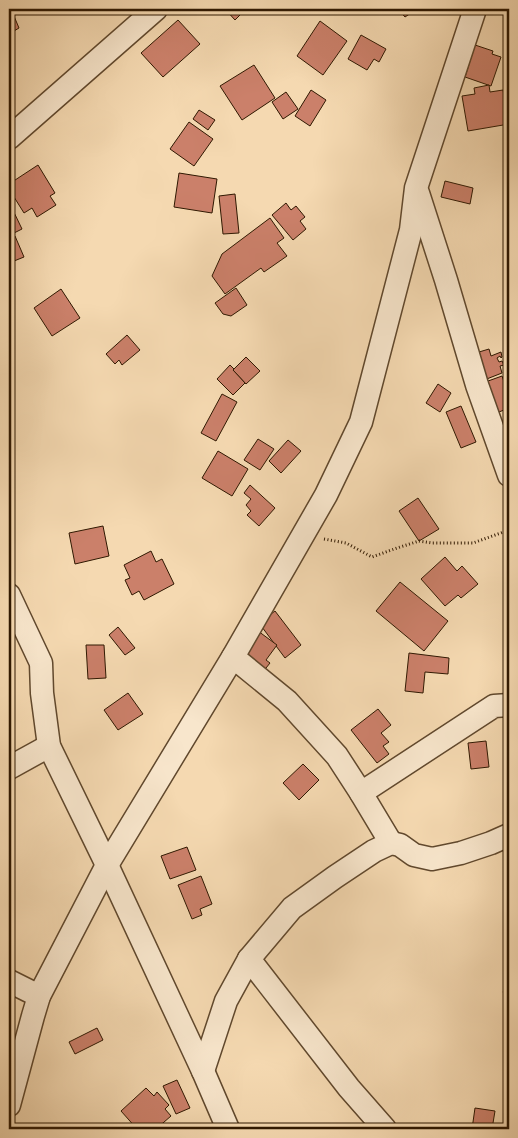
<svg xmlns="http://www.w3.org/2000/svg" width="518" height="1138" font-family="Cardo,serif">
<rect width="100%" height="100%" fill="#f5d9b1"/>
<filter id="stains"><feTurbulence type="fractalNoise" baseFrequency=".004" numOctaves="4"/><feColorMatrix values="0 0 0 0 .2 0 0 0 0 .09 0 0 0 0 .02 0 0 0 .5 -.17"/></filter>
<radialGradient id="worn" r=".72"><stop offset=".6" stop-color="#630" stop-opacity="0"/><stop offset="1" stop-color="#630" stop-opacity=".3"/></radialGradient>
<g fill="#cb806a" stroke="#2f1801">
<path d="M9,9H11L19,28L9,34Z"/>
<path d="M225,9H246L235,20Z"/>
<path d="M398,9H417L405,17Z"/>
<path d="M178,20L200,44L163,77L141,53Z"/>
<path d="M320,21L347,41L323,75L297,56Z"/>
<path d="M361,35L386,49L379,62L374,59L367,70L348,59Z"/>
<path d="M475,45L493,51L492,54L501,57L491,86L465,77Z"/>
<path d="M254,65L275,98L242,120L220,86Z"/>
<path d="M489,85L490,92L503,90L509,124L468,131L462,96L475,94L474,88Z"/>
<path d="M311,90L326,100L310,126L295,116Z"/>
<path d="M286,92L298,109L283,119L272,102Z"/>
<path d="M199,110L215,120L208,130L193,119Z"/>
<path d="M189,122L213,139L194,166L170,149Z"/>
<path d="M38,165L55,193L50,196L56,205L37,217L32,208L24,213L9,189V184Z"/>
<path d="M179,173L217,179L212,213L174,207Z"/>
<path d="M445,181L473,188L470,204L441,197Z"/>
<path d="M235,194L239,233L223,234L219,196Z"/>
<path d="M9,202L22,229L10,235L9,233Z"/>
<path d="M286,203L291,210L296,206L305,217L300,221L306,229L293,240L272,215Z"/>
<path d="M270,218L284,238L277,243L287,256L264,272L261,268L225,294L212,276L222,254Z"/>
<path d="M15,236L24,257L9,263V239Z"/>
<path d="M236,288L247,305L231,316L223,314L215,303Z"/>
<path d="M61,289L80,318L52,336L34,308Z"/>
<path d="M127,335L140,350L122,365L119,360L115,364L106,354Z"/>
<path d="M489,349L491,356L501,352L502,357L501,358L500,356L497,358L499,362L502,361L504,365L500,366L502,373L479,382L469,355Z"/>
<path d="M246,357L260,371L246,384L233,370Z"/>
<path d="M230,365L234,369L233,370L245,383L233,395L217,379Z"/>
<path d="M502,376L509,396V408L489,416L477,385Z"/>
<path d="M438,384L451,393L440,412L426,403Z"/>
<path d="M222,394L237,402L216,441L201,433Z"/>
<path d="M461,406L476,442L461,448L446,412Z"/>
<path d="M509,422V460L493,427Z"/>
<path d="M258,439L274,449L260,470L244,460Z"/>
<path d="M288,440L301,451L281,473L269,461Z"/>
<path d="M218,451L248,469L232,496L202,478Z"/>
<path d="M250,485L275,508L259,526L247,515L251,511L246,505L251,499L244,493Z"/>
<path d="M418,498L439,529L419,541L399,511Z"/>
<path d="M103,526L109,556L75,564L69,533Z"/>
<path d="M151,551L156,562L162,559L174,584L144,600L139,591L132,595L125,580L130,578L124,565Z"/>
<path d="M445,557L457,571L462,566L478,584L461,598L458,595L445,606L421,579Z"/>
<path d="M400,582L448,621L424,651L376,611Z"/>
<path d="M275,611L301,645L285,658L259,623Z"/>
<path d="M118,627L135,648L125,655L109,635Z"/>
<path d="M258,631L277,645L266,660L270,663L262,673L241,655Z"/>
<path d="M86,645H104L106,678L88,679Z"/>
<path d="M409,653L449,658L448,674L425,672L423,693L405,691Z"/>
<path d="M128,693L143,714L118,730L104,710Z"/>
<path d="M378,709L391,725L381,733L389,742L383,746L389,754L377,763L351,730Z"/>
<path d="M486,741L489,767L471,769L468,743Z"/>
<path d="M303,764L319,780L299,800L283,783Z"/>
<path d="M187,847L196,870L170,879L161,856Z"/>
<path d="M201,876L212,904L200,909L202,915L192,919L178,885Z"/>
<path d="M97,1028L103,1040L75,1054L69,1042Z"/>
<path d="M177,1080L190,1108L176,1114L163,1086Z"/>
<path d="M146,1088L154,1096L157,1092L169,1105L165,1109L171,1116L156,1129H137L121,1111Z"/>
<path d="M475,1108L495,1111L492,1129H472Z"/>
</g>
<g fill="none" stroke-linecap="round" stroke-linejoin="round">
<g stroke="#60482d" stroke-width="25">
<g id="minor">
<path d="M9,138L156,9"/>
<path d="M418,193L446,280L477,385L509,475"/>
<path d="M9,595L41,663L42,693L49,746L107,865L203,1071L228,1129"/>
<path d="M233,657L287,701L337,756L361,793L391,843"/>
<path d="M9,768L49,746"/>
<path d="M361,793L494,706L509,705"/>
<path d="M249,959L349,1088L385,1129"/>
<path d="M9,981L39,996"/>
<path d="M203,1071L226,1001L249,959L292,908L335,877L374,851L391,843L400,845L414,855L432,859L461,853L491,843L509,835"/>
<path d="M9,1105L33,1016L39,996L107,865L233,657L326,495L361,422L411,230L416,188L475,9"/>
</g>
</g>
<g stroke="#2f1801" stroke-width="3" stroke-dasharray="1 2.5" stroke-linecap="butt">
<path d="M324,539L346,543L372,557L397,548L419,541L432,543H473L509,530"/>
<path d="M503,993L509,992"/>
</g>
<use href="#minor" stroke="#f8e6cc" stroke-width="22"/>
</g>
<rect width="518" height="1138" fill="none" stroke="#f5d9b1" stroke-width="30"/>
<rect x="10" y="10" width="498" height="1118" fill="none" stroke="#2f1801" stroke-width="2.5"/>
<rect x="15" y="15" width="488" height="1108" fill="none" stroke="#2f1801"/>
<rect width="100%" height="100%" filter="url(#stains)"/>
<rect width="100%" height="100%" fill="url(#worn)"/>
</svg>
